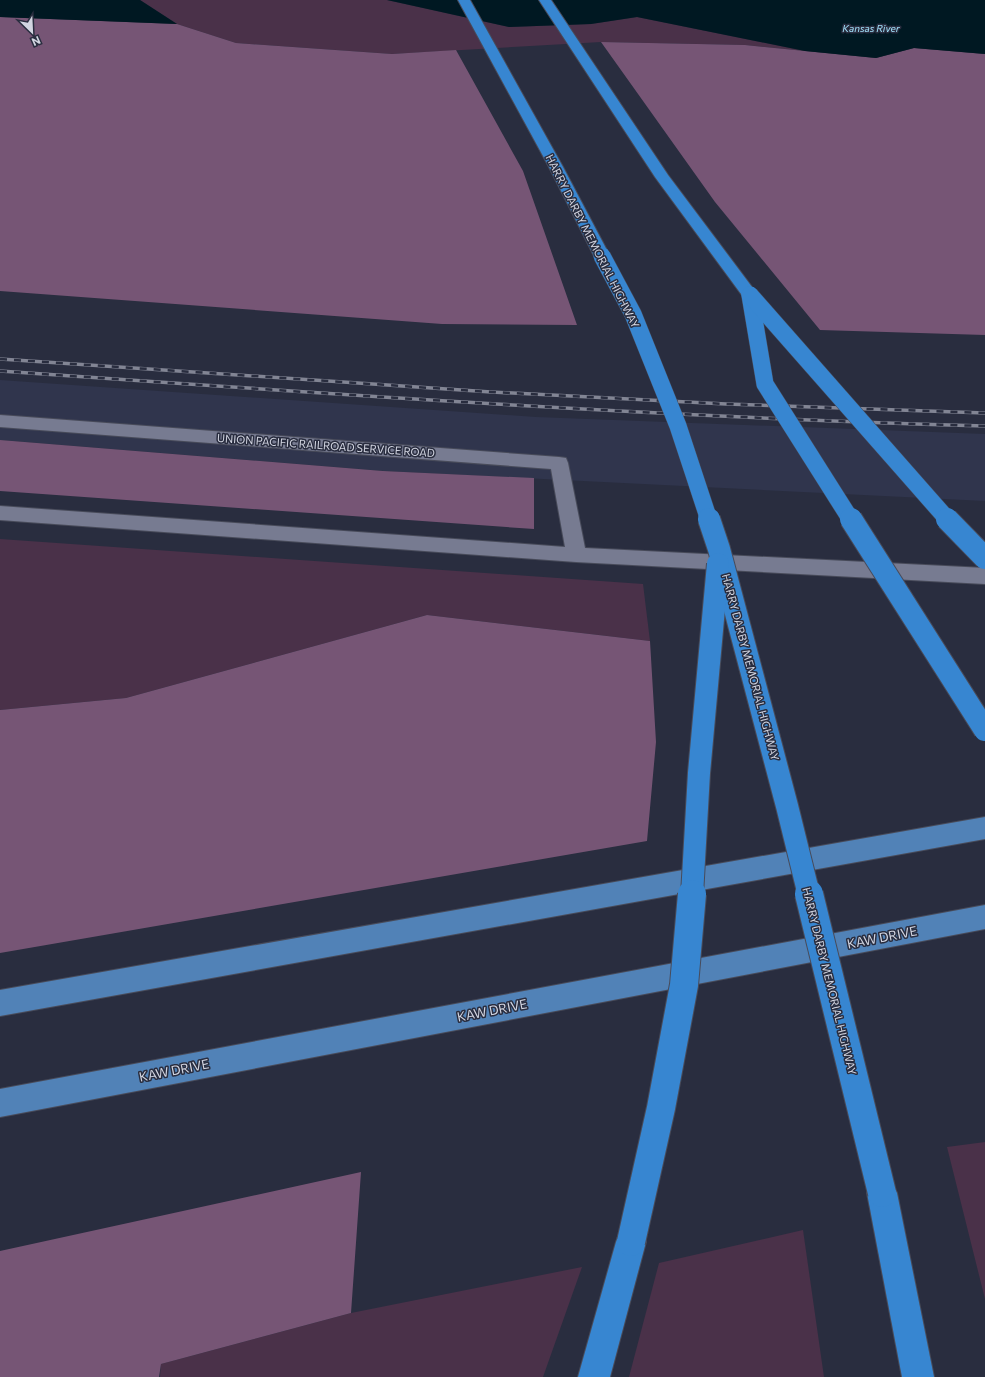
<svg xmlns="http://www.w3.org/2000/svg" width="985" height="1377" font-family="Commissioner,sans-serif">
<rect width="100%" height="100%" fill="#292d3f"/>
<path fill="#30354d" d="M0,380L536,417L985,434V501L383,471L0,440Z"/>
<g fill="#4a3149">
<path d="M140,0H387L509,27L591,24L637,17L805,51L745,45L601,42L392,54L236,43L177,24Z"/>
<path d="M0,539L643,584L650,641L427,615L126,698L0,710Z"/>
<path d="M985,1142V1299L947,1147Z"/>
<path d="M803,1230L824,1377H629L659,1263Z"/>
<path d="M582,1267L543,1377H160L161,1364L351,1313Z"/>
</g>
<g fill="#765575">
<path d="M0,17L177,24L236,43L392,54L456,50L523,171L577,325L442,324L0,291Z"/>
<path d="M601,42L745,45L876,58L914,48L985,54V335L820,330L715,202Z"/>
<path d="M0,440L383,471L534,478V529L0,491Z"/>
<path d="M427,615L650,641L656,742L647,841L0,953V710L126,698Z"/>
<path d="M361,1172L351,1313L161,1364L159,1377H0V1251Z"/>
</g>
<g fill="#001822">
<path d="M0,0H140L177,24L0,17Z"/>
<path d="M387,0H985V54L914,48L876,58L805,51L637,17L591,24L509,27Z"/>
</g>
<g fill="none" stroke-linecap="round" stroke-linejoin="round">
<g stroke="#484b5a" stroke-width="2">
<path id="minor" d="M0,415L559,457L566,458L568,463L585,548L985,568V584L576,562L0,520V506L565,547L551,469L0,427Z"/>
</g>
<g stroke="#484b5a" stroke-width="2">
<g id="major">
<path d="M985,817V839L0,1016V990Z"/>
<path d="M985,905V929L0,1117V1089Z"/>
</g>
</g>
<g stroke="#484b5a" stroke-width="2">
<g id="highway">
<path d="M458,0H470L563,167L610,256L608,259L602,261L596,259L594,256L549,167Z"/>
<path d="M539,0H551L668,175L758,295L756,298L750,300L744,298L655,177Z"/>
<path d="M882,1178L892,1183L897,1193L934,1377H902L867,1193L872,1183Z"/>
<path d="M631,1227L642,1231L646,1242L610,1377H578L616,1242L620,1231Z"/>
</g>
</g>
<use href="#minor" fill="#777b91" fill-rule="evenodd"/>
<use href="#major" fill="#5182b7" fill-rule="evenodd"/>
<use href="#highway" fill="#3786d1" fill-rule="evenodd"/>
<g stroke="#828594" stroke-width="3.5">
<g id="rail">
<path d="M0,359L491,392L726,404L985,413"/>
<path d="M0,371C328,394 656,417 985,426"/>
</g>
</g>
<use href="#rail" stroke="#292d3f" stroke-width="2.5" stroke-dasharray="7" stroke-linecap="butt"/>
<g stroke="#484b5a" stroke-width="18" stroke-linecap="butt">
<g id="highway-bridge-far2">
<path d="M602,256L633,314L678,426L709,520"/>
<path d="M750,295L765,384L851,520"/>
<path d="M750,295L948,520"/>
</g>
</g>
<g stroke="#484b5a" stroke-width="24" stroke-linecap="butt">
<g id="highway-bridge-far1">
<path d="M709,519L719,549L787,806L809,895"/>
<path d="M851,519L985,730"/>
<path d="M947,519L985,558"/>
<path d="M692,895L699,773L718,564"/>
</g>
</g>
<g stroke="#484b5a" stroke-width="30" stroke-linecap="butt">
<g id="highway-bridge">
<path d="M809,894L882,1193"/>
<path d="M631,1242L661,1108L684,985L692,894"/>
</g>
</g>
<use href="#highway-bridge-far2" stroke="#3786d1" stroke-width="17"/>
<use href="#highway-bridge-far1" stroke="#3786d1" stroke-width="22"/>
<use href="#highway-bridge" stroke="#3786d1" stroke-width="28"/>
</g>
<g text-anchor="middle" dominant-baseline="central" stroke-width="3" stroke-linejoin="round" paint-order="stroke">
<g font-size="10" font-style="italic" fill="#9fe0fa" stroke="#292d3f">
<text x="871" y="28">Kansas River</text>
</g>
<g font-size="11" fill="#d2d5e1" stroke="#292d3f">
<text transform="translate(593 241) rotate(63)">HARRY DARBY MEMORIAL HIGHWAY</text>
<text transform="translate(326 445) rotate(4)">UNION PACIFIC RAILROAD SERVICE ROAD</text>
<text transform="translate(751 667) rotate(75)">HARRY DARBY MEMORIAL HIGHWAY</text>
<text transform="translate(830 981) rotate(76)">HARRY DARBY MEMORIAL HIGHWAY</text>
</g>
<g font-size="13" fill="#d2d5e1" stroke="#292d3f">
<text transform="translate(882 937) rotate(-11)">KAW DRIVE</text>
<text transform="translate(492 1010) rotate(-11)">KAW DRIVE</text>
<text transform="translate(174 1070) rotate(-11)">KAW DRIVE</text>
</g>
</g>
<g transform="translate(32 32) rotate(156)" stroke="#292d3f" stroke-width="3" paint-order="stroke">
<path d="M0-3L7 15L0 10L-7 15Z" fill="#d2d5e1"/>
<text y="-6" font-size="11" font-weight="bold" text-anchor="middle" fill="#d2d5e1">N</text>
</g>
</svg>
